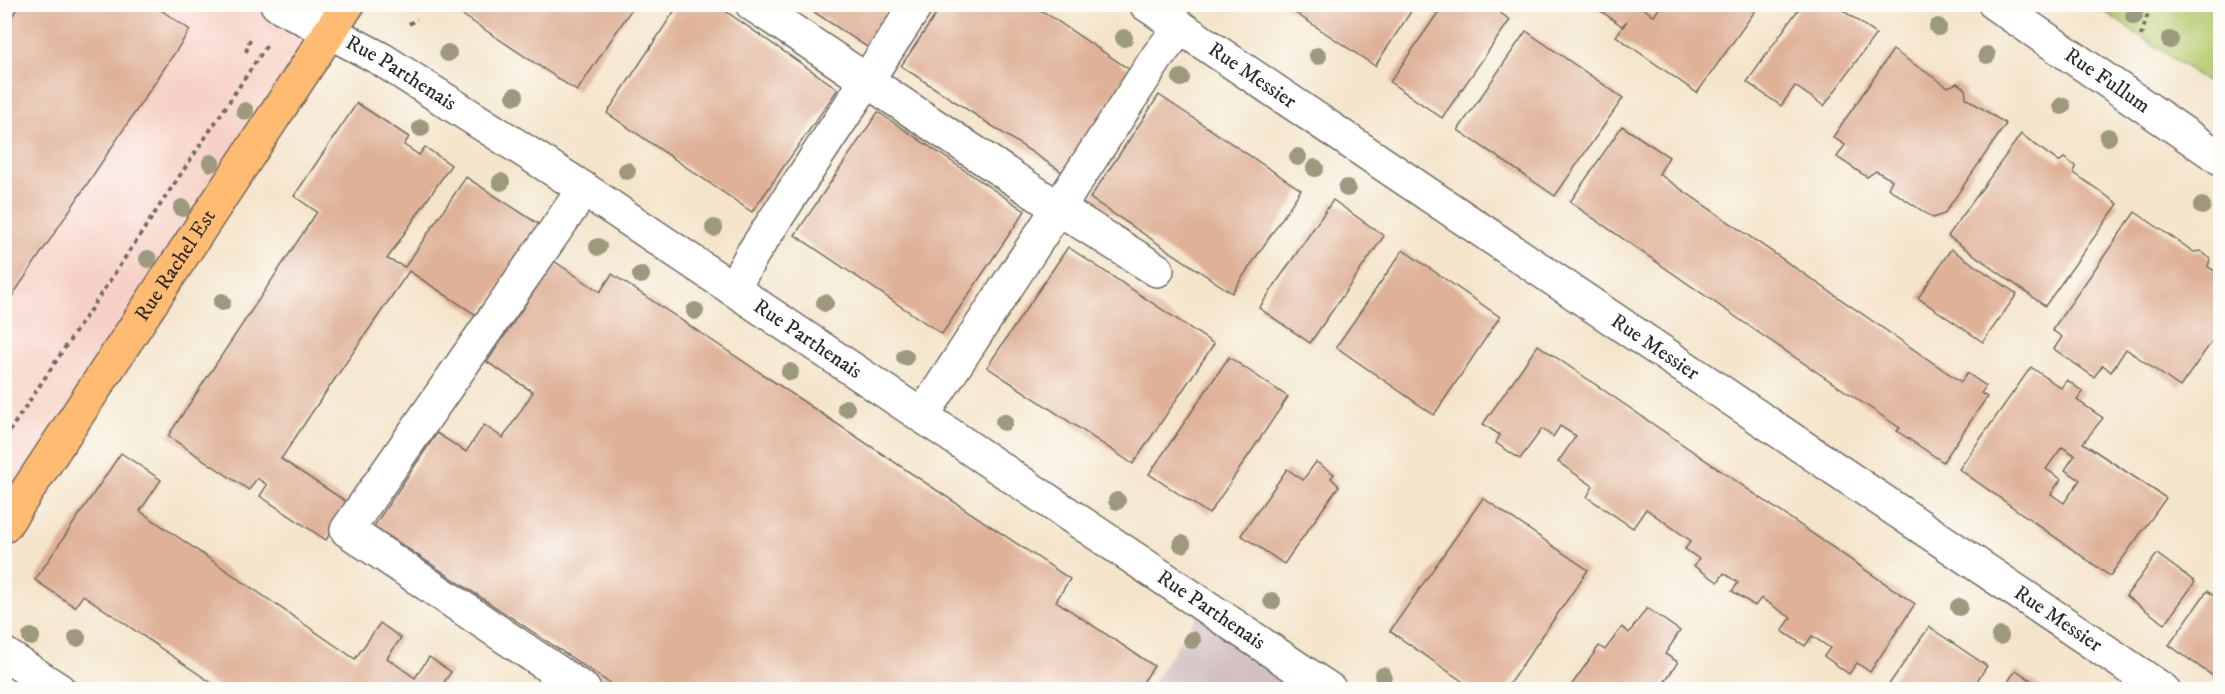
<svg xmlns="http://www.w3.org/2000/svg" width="2225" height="694" font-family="'IM FELL DW Pica',serif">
<rect width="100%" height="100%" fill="#fdfcf7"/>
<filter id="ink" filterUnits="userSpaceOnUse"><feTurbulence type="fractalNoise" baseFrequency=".0167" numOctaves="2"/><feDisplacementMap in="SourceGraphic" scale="12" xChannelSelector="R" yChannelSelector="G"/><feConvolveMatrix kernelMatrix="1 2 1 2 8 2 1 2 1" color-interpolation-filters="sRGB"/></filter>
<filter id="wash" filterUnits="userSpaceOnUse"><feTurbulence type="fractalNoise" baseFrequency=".008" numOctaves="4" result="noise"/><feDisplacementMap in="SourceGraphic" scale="24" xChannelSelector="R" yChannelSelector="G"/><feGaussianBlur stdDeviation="1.35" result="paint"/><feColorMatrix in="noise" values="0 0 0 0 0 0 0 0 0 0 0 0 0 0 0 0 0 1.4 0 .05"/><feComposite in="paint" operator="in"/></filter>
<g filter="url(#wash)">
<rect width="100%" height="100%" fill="#f4e4ca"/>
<g fill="#f7d1c8">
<path d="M5,5H283L329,32L5,526Z"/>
<path d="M5,674L27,689H5Z"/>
</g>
<path fill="#d2bfc0" d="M1198,615L1311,690H1148Z"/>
<path fill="#b4cb70" stroke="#707b4e" stroke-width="1.5" d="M2095,5H2220V90Z"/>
<g id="blocks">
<g fill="#dfb197" fill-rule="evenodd">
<path d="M20,4H152L190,30L7,304L4,302V28Z"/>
<path d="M446,4H635L577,91Z"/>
<path d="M679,4H715L838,89L752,212L607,113Z"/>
<path d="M802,4H904L873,51Z"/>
<path d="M943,4H1032L1130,70L1062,172L901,66Z"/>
<path d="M1282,4H1416L1375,66Z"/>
<path d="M1444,4H1488L1510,20L1442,118L1390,82Z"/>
<path d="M1591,4H1637L1654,16L1662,4H1760L1697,93L1616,36L1627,21L1622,26Z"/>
<path d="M1802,4H1834L1876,34L1824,106L1795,86L1781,106L1747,82Z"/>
<path d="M1526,31L1623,98L1555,196L1458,130Z"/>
<path d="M1893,50L1948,87L1957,83L1965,88L1966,98L2006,124L1944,214L1933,218L1888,188L1892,180L1876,171L1867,177L1837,157L1845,145L1833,137Z"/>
<path d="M1159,95L1301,190L1232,293L1090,198Z"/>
<path d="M357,103L409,137L404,145L419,155L425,147L451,165L387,259L405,267L466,177L540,225L479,317L409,271L317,405L281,459L350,504L326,540L260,496L267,485L257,478L249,490L168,436L317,212L294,196Z"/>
<path d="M878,112L1025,211L942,334L795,235Z"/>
<path d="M1622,126L1669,157L1659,174L1961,382L1967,373L1986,386L1981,393L1987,397L1943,462L1897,431L1900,428L1759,333L1570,202Z"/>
<path d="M2021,134L2059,162L2064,158L2075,166L2074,173L2118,204L2045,306L1948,236Z"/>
<path d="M1333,200L1384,236L1310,343L1259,308Z"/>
<path d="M2135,212L2194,252L2201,251L2210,259L2208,267L2220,274V330L2180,387L2126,349L2111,372L2103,365L2094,377L2054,349L2062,337L2052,330Z"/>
<path d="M1068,247L1214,344L1133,464L987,367Z"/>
<path d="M1951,249L2017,294L1983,342L1918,298Z"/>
<path d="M1403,250L1500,317L1434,415L1336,347Z"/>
<path d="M554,261L600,292L612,274L1070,579L1056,601L1154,666L1138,690H620L374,526L437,433L466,452L484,425L503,438L533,392L487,362Z"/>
<path d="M1538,345L1915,604L1870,672L1857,663L1849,674L1824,656L1830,648L1812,636L1805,646L1782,631L1791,618L1761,598L1755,606L1732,591L1738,583L1724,573L1718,582L1694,566L1699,559L1685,549L1691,541L1646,509L1633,528L1587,497L1593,486L1558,462L1576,436L1560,426L1553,437L1542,429L1520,459L1496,443L1500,435L1483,424Z"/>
<path d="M1229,357L1288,397L1209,514L1149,474Z"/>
<path d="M2031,367L2061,388L2067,380L2083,392L2077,400L2103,418L2083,443L2166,498L2110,576L1959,469ZM2062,447L2075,455L2065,470L2080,480L2064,503L2051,494L2061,479L2046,469Z"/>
<path d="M121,453L161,480L140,511L355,659L380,623L401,638L387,658L415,678L429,657L451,672L439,690H222L83,595L75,607L35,580Z"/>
<path d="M1316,462L1334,474L1331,478L1339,486L1284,564L1241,535L1287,469L1303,480Z"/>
<path d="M1483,498L1588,570L1505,690H1475L1390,631Z"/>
<path d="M2157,554L2195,582L2165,624L2126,596Z"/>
<path d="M2207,591L2220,600V681L2169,645Z"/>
<path d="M1647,608L1680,631L1665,654L1678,662L1659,690H1568L1599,646L1605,650L1622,627L1629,633Z"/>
<path d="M1929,627L1987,666L1971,690H1885Z"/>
<path d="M2016,670L2045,690H2002Z"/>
</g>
</g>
</g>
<g filter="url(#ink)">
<use href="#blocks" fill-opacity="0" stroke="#716c63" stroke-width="1.5"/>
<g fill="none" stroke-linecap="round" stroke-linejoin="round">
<g stroke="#716c63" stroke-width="36">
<g id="minor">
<path id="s1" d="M277,4L381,59L584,189L1330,690"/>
<path d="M752,4L1058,208L1157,270"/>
<path id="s2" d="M1146,4L2163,690"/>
<path id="s3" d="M1995,4L2220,158"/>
<path d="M733,289L753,253L917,4"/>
<path d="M922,416L1158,56L1180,28"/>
<path d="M4,654L59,690"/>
<path d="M584,690L347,530L584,189"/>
</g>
</g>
<g stroke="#716c63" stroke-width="36">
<g id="major">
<path id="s4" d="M4,526L348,4"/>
</g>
</g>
<g stroke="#716c63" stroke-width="4" stroke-dasharray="4.5 4.5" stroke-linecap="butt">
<path d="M409,24L417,19"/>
<path d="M2141,36L2151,4"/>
<path d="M246,52L251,37"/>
<path d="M4,439L267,45"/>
<path d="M4,605L9,608L7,613"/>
</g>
<use href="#minor" stroke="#fff" stroke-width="33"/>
<use href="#major" stroke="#ffbb71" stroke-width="33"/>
</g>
<g fill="#9c997e">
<circle cx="2134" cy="16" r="9"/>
<circle cx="1938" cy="27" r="9"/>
<circle cx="1124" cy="38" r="9"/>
<circle cx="2170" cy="40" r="9"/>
<circle cx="448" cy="53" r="9"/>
<circle cx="1987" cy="55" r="9"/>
<circle cx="1318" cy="56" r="9"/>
<circle cx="1181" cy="78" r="9"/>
<circle cx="515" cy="96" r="9"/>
<circle cx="2062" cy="106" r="9"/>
<circle cx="245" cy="111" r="9"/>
<circle cx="421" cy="128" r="9"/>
<circle cx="2108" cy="137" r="9"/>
<circle cx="1298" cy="157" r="9"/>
<circle cx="211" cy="163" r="9"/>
<circle cx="1315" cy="168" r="9"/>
<circle cx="627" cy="171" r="9"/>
<circle cx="501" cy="182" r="9"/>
<circle cx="1347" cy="188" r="9"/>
<circle cx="2202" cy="206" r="9"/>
<circle cx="182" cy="208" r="9"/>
<circle cx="714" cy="228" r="9"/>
<circle cx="598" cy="247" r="9"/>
<circle cx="148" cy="259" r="9"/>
<circle cx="641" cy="275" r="9"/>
<circle cx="222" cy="302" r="9"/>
<circle cx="825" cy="303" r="9"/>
<circle cx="695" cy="311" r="9"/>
<circle cx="905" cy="357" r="9"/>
<circle cx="790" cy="372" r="9"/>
<circle cx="846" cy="408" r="9"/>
<circle cx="1004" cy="422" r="9"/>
<circle cx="1117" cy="501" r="9"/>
<circle cx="1182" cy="544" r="9"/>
<circle cx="1272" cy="601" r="9"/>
<circle cx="1959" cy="607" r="9"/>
<circle cx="2000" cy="636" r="9"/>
<circle cx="31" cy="637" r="9"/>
<circle cx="77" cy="638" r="9"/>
<circle cx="1192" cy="640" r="9"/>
<circle cx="1383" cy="676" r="9"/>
</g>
</g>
<g text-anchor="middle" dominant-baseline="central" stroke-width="4.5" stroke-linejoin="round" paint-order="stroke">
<g font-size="21" fill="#2b2b2b" stroke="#fdfcf7">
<text stroke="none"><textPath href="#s1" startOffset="142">Rue Parthenais</textPath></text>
<text stroke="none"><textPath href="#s2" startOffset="128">Rue Messier</textPath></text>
<text stroke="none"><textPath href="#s3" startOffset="136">Rue Fullum</textPath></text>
<text stroke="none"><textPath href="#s4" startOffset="312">Rue Rachel Est</textPath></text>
<text stroke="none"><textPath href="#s1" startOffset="628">Rue Parthenais</textPath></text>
<text stroke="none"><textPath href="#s2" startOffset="614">Rue Messier</textPath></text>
<text stroke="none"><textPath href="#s1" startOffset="1114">Rue Parthenais</textPath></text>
<text stroke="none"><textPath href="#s2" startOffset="1100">Rue Messier</textPath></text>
</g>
</g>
<rect width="2225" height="694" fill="none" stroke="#fdfcf7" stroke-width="24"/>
</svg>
